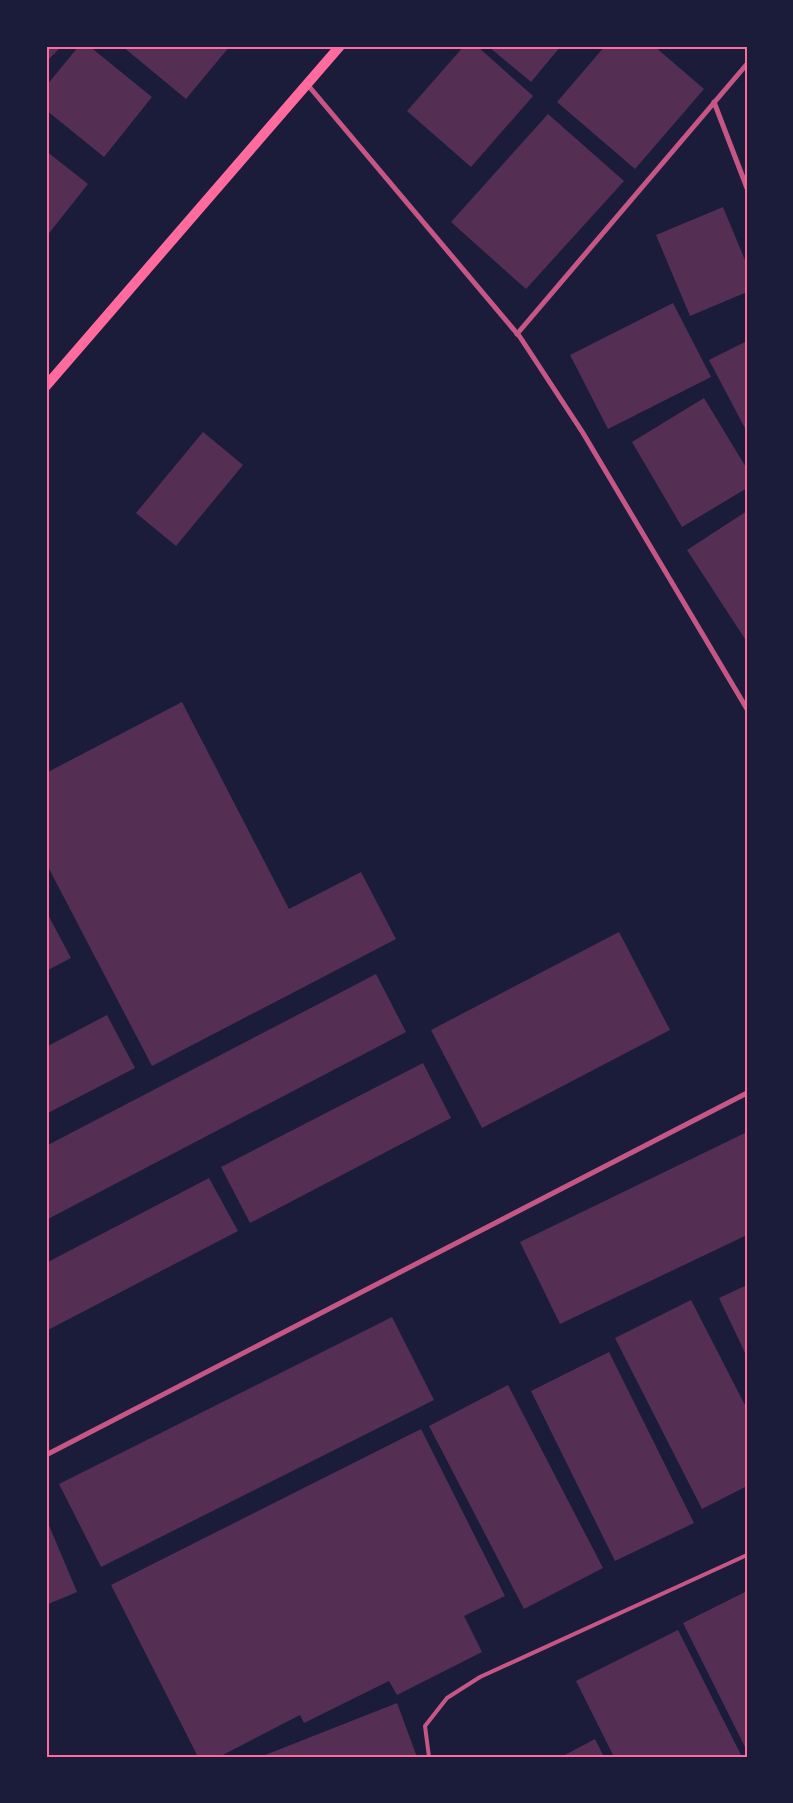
<svg xmlns="http://www.w3.org/2000/svg" width="793" height="1803" font-family="'Golos Text',sans-serif">
<rect width="100%" height="100%" fill="#1b1b3a"/>
<g fill="#542f53">
<path d="M46,46H62L46,62Z"/>
<path d="M79,46H89L152,97L104,157L46,110V86Z"/>
<path d="M122,46H230L186,99Z"/>
<path d="M464,46H477L533,96L471,167L407,111Z"/>
<path d="M488,46H561L531,82Z"/>
<path d="M605,46H654L704,89L635,169L557,102Z"/>
<path d="M548,114L624,181L526,289L451,222Z"/>
<path d="M46,151L88,184L46,237Z"/>
<path d="M723,207L747,265V292L690,316L656,235Z"/>
<path d="M673,303L711,377L608,429L570,355Z"/>
<path d="M747,341V432L709,360Z"/>
<path d="M704,398L747,469V488L682,527L632,442Z"/>
<path d="M203,432L243,465L176,546L136,513Z"/>
<path d="M747,511V638L745,639L687,550Z"/>
<path d="M182,702L289,909L361,872L396,939L152,1066L46,863V773Z"/>
<path d="M46,911L71,958L46,971Z"/>
<path d="M619,932L670,1030L482,1128L431,1030Z"/>
<path d="M376,974L406,1032L46,1220V1146Z"/>
<path d="M107,1015L135,1068L46,1114V1047Z"/>
<path d="M423,1063L451,1118L250,1223L221,1167Z"/>
<path d="M747,1132V1235L560,1324L520,1242Z"/>
<path d="M209,1178L238,1231L46,1331V1263Z"/>
<path d="M747,1285V1357L719,1298Z"/>
<path d="M691,1300L747,1409V1486L702,1509L615,1338Z"/>
<path d="M392,1317L434,1400L101,1567L59,1484Z"/>
<path d="M609,1352L694,1523L615,1561L531,1391Z"/>
<path d="M508,1385L603,1568L524,1609L429,1426Z"/>
<path d="M421,1429L505,1596L464,1616L482,1652L397,1695L389,1681L304,1723L300,1715L219,1757H198L111,1585Z"/>
<path d="M48,1523L77,1592L46,1605V1524Z"/>
<path d="M747,1591V1751L683,1623Z"/>
<path d="M678,1630L742,1757H614L576,1681Z"/>
<path d="M397,1703L417,1757H260Z"/>
<path d="M595,1739L604,1757H561Z"/>
</g>
<g fill="none" stroke-linecap="round" stroke-linejoin="round">
<path stroke="#c65784" stroke-width="4" d="M429,1757L425,1726L447,1698L480,1677L747,1555"/>
<g stroke="#c65784" stroke-width="5">
<path d="M307,84L520,337L583,433L747,709"/>
<path d="M714,102L747,188"/>
<path d="M517,334L747,64"/>
<path d="M46,1455L747,1093"/>
</g>
<path stroke="#ff6b9d" stroke-width="10" d="M46,386L340,46"/>
</g>
<rect width="793" height="1803" fill="none" stroke="#1b1b3a" stroke-width="95"/>
<rect x="48" y="48" width="698" height="1708" fill="none" stroke="#ff6b9d" stroke-width="2"/>
</svg>
